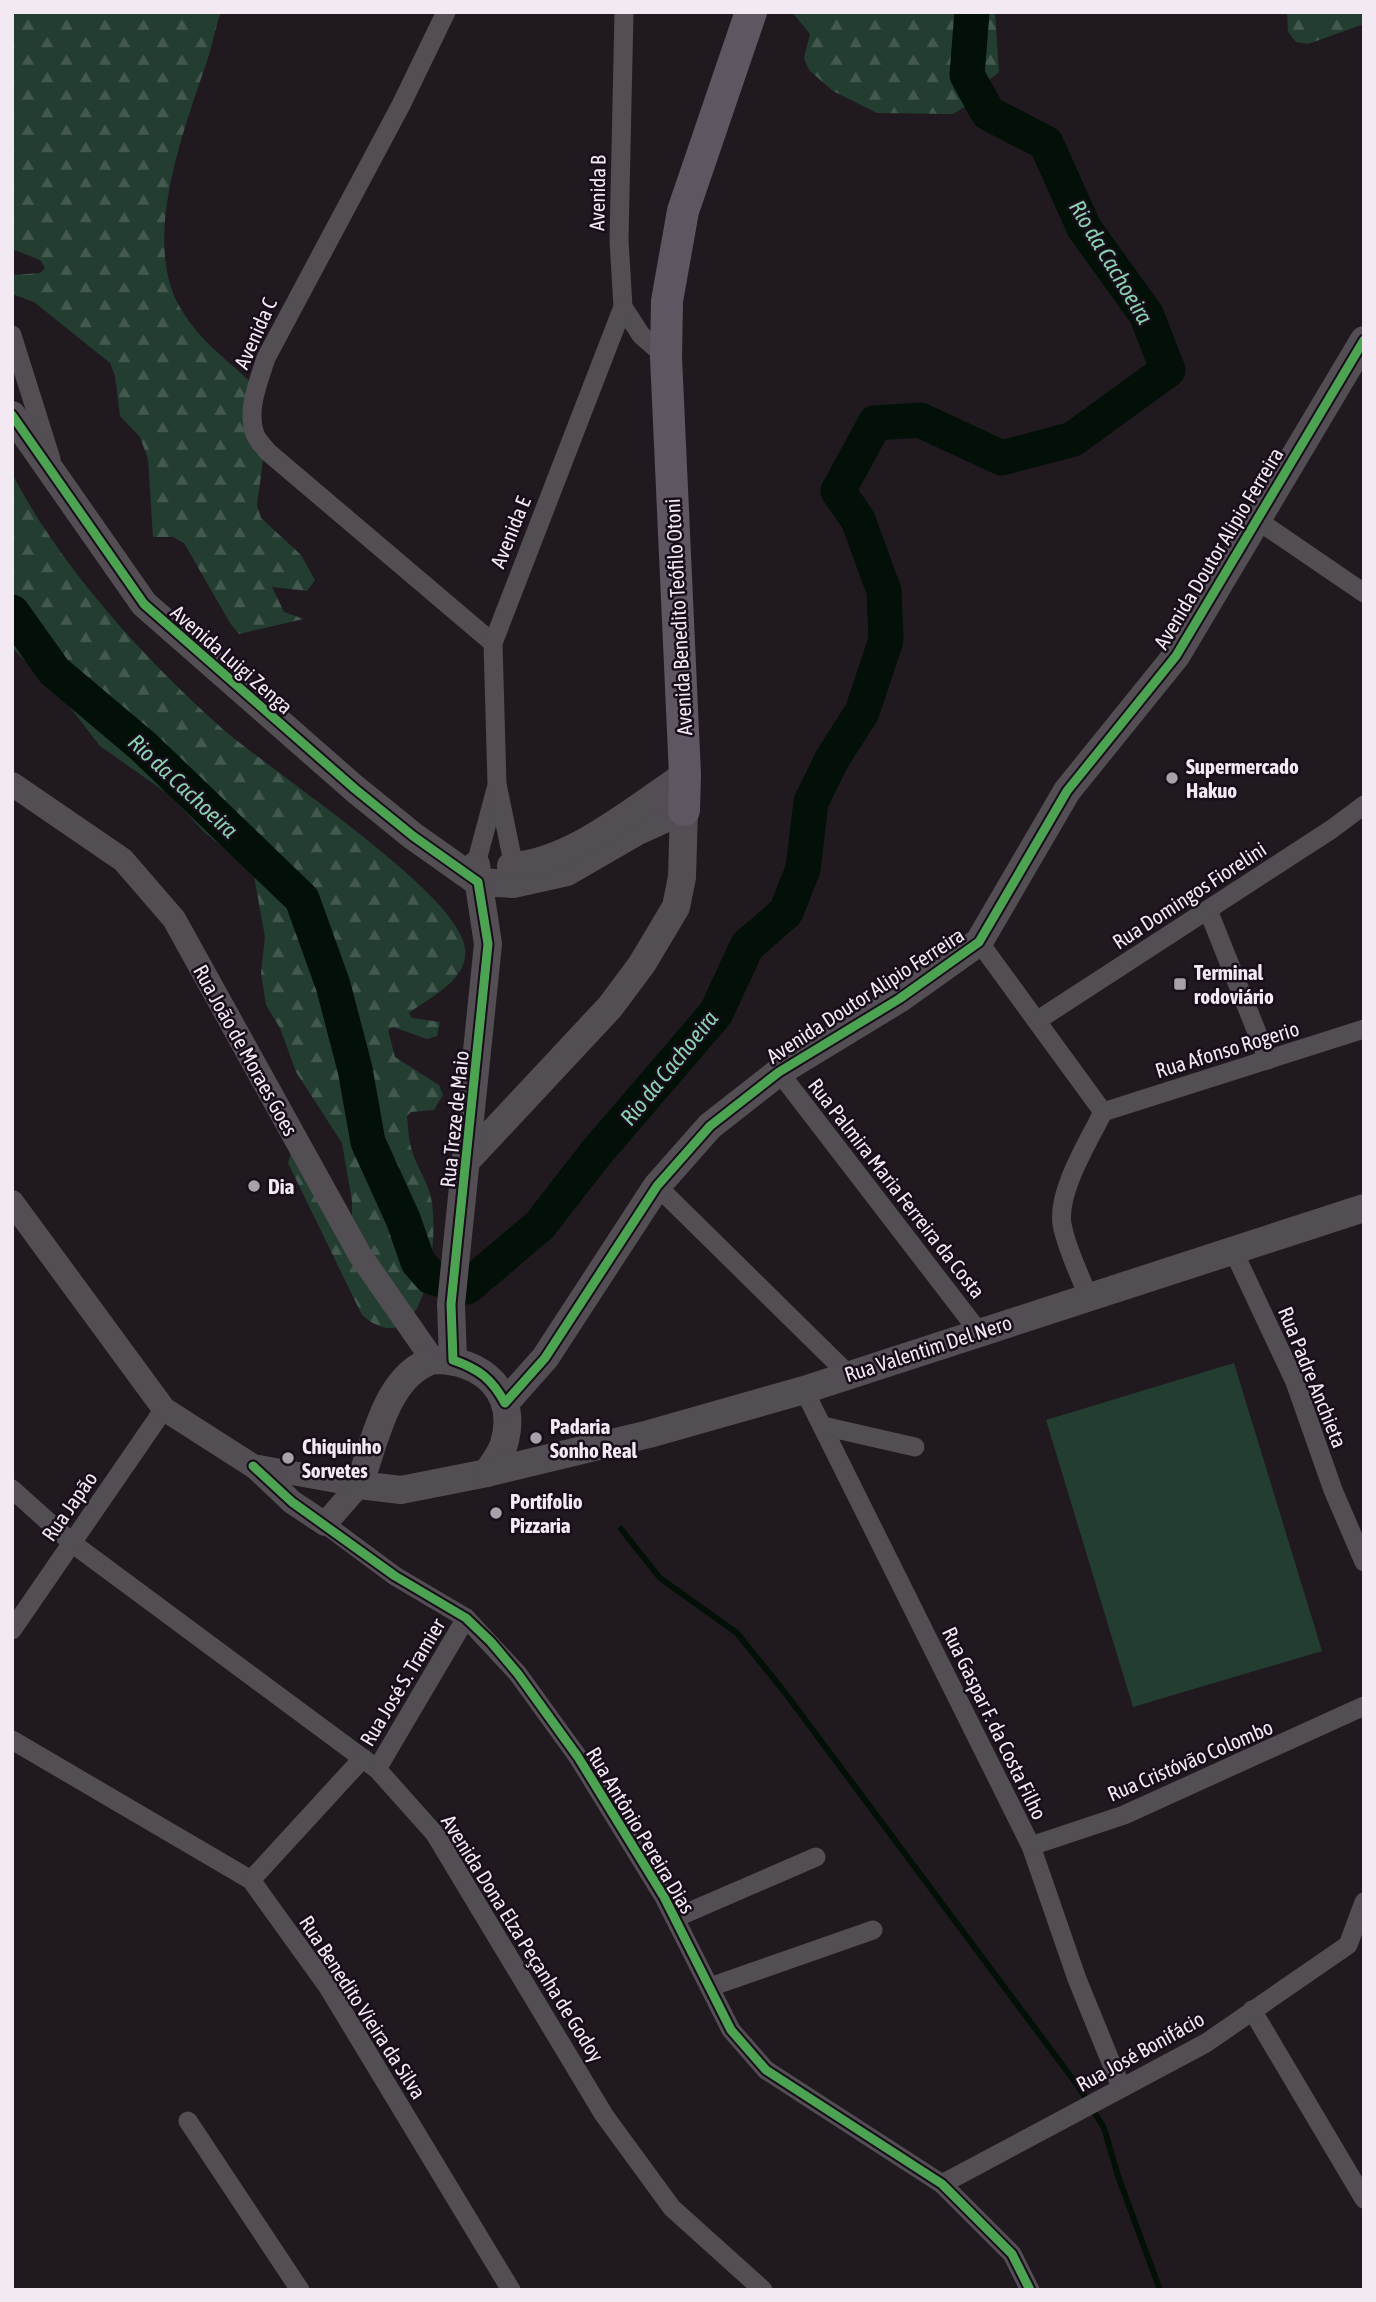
<svg xmlns="http://www.w3.org/2000/svg" width="1376" height="2302" font-family="'Asap Condensed',sans-serif">
<defs>
<pattern id="forest-firs" width="22" height="20" patternUnits="userSpaceOnUse" patternTransform="scale(1.75)"><rect width="22" height="20" fill="#233d31"/><path d="M5 1l3.5 6h-7zM16 11l3.5 6h-7z" fill="#43594f"/></pattern>
</defs>
<rect width="100%" height="100%" fill="#201a20"/>
<g fill="url(#forest-firs)">
<path d="M12,12H221C215,28 213,43 208,58C185,127 143,233 177,302C196,339 228,360 257,388L264,453L257,505L261,518L301,555L315,580L307,591L272,587L284,612L304,619L239,634L230,623L184,543L173,537H153L148,459L140,437L120,416L115,376L110,363L34,302L12,294V275L40,273L45,268L40,260L12,249Z"/>
<path d="M792,12H995L999,72L989,80L979,98L953,114L877,113L833,91L809,70L804,58L810,34Z"/>
<path d="M1287,12H1364V24L1308,44L1296,42L1288,32Z"/>
<path d="M12,473C58,564 141,655 216,723C263,767 458,891 465,948C469,980 430,997 409,1013L412,1018L440,1022L437,1036L427,1039L393,1027L388,1030L395,1057L439,1085L443,1095L434,1110L411,1112L407,1116C408,1125 408,1134 410,1143C413,1162 427,1179 431,1198C440,1237 426,1370 362,1315L288,1163L291,1153L352,1232V1201L342,1143L296,1072L280,1028L266,1005L261,973L265,937L253,871L204,832L171,796L100,746L55,688L12,648Z"/>
</g>
<path fill="#233d31" d="M1234,1363L1322,1651L1133,1707L1046,1420Z"/>
<g fill="none" stroke-linecap="round" stroke-linejoin="round">
<path stroke="#031008" stroke-width="6" d="M621,1529L660,1578L737,1633L786,1694L1078,2086L1104,2128L1118,2176L1160,2290"/>
<path stroke="#031008" stroke-width="35" d="M12,612L54,671L144,747L302,899L333,985L355,1069L368,1142L403,1219L418,1262L431,1277L467,1287L540,1225L596,1153L716,1013L747,946L786,912L803,869L811,802L832,759L862,712L886,640L884,591L858,520L838,491L875,423L920,420L1002,458L1073,439L1168,370L1146,314L1084,228L1046,143L988,113L967,75L972,12"/>
<g stroke="#524e53" stroke-width="19">
<path d="M446,12L401,105L266,358C259,380 246,411 255,434C257,440 264,447 268,452L493,643"/>
<path d="M624,12L619,240L623,307L641,335L666,357"/>
<path d="M12,335L51,459"/>
<path d="M1257,520L1364,593"/>
<path d="M476,864L496,789"/>
<path d="M514,867L497,784L493,643L623,307"/>
<path d="M1208,910L1268,1060"/>
<path d="M979,942L1103,1112"/>
<path d="M1038,1020L1332,829L1364,805"/>
<path d="M779,1072L979,1332"/>
<path d="M657,1186L847,1373"/>
<path d="M1233,1250L1295,1382L1333,1490L1364,1562"/>
<path d="M1088,1297C1080,1274 1066,1248 1062,1224C1057,1191 1089,1141 1103,1112L1364,1029"/>
<path d="M804,1390L1031,1846L1077,1979L1121,2087"/>
<path d="M823,1426L915,1447"/>
<path d="M12,1489L72,1543L377,1769L435,1834L604,2115L672,2208L763,2290"/>
<path d="M325,1524L395,1576L466,1618L518,1674L578,1757L664,1897L731,2030L766,2070L942,2184L1012,2254L1030,2290"/>
<path d="M12,1630L164,1409"/>
<path d="M12,1740L251,1880L328,1987L511,2290"/>
<path d="M377,1769L466,1618"/>
<path d="M1031,1846L1124,1815L1364,1706"/>
<path d="M251,1880L363,1758"/>
<path d="M675,1918L816,1857"/>
<path d="M710,1987L873,1930"/>
<path d="M1252,2010L1364,2199"/>
<path d="M188,2121L300,2290"/>
<path d="M942,2184L1206,2043L1348,1945L1364,1902"/>
</g>
<g stroke="#524e53" stroke-width="24">
<path d="M12,784L123,860L174,919L360,1255L433,1360"/>
<path d="M12,1202L164,1409L253,1466L359,1485"/>
<path d="M255,1467L292,1502L325,1524L359,1485"/>
</g>
<g stroke="#524e53" stroke-width="28">
<path d="M12,415L144,604L355,789L413,836L478,882L513,884L567,872L638,831L684,810L682,877L676,907L642,964L610,1007L468,1159"/>
<path d="M511,866C571,863 636,808 685,775"/>
<path d="M433,1360C482,1359 519,1392 504,1444C501,1454 493,1464 487,1473L401,1490L359,1485C375,1443 385,1376 433,1360Z"/>
<path d="M453,1360L451,1304L488,944L476,865"/>
<path d="M505,1403L545,1358L657,1186L710,1126L779,1072L899,999L979,942L1067,791L1176,656L1364,340"/>
<path d="M487,1473L649,1434L804,1390L1364,1208"/>
</g>
<path stroke="#5e5660" stroke-width="32" d="M684,810L685,775L666,357L667,301L683,211L751,12"/>
<g stroke="#180d1a" stroke-width="13">
<g id="cycleway">
<path d="M12,415L144,604L355,789L413,836L478,882L488,944L451,1304L453,1360C479,1369 492,1379 505,1403L545,1358L657,1186L710,1126L779,1072L899,999L979,942L1067,791L1176,656L1364,340"/>
<path d="M253,1466L292,1502L395,1576L466,1618L491,1642L518,1674L578,1757L664,1897L731,2030L766,2070L942,2184L1012,2254L1030,2290"/>
</g>
</g>
<use href="#cycleway" stroke="#4ca352" stroke-width="9"/>
</g>
<g fill="#a8a1a9" stroke="#180d1a" stroke-width="2.5">
<circle cx="1172" cy="778" r="7"/>
<rect x="1173" y="977" width="14" height="14" rx="3.5"/>
<circle cx="254" cy="1186" r="7"/>
<circle cx="536" cy="1438" r="7"/>
<circle cx="288" cy="1458" r="7"/>
<circle cx="496" cy="1513" r="7"/>
</g>
<g text-anchor="middle" dominant-baseline="central" stroke-width="5" stroke-linejoin="round" paint-order="stroke">
<g font-size="21" fill="#f2e9f3" stroke="#180d1a">
<text transform="translate(597 193) rotate(-89)">Avenida B</text>
<text transform="translate(255 333) rotate(-66)">Avenida C</text>
<text transform="translate(510 532) rotate(-68)">Avenida E</text>
<text transform="translate(1218 548) rotate(-59)">Avenida Doutor Alipio Ferreira</text>
<text transform="translate(678 617) rotate(-93)">Avenida Benedito Teófilo Otoni</text>
<text transform="translate(232 659) rotate(41)">Avenida Luigi Zenga</text>
<text transform="translate(1189 895) rotate(-33)">Rua Domingos Fiorelini</text>
<text transform="translate(865 995) rotate(-33)">Avenida Doutor Alipio Ferreira</text>
<text transform="translate(1227 1049) rotate(-17)">Rua Afonso Rogerio</text>
<text transform="translate(246 1050) rotate(61)">Rua João de Moraes Goes</text>
<text transform="translate(454 1119) rotate(-84)">Rua Treze de Maio</text>
<text transform="translate(897 1188) rotate(52)">Rua Palmira Maria Ferreira da Costa</text>
<text transform="translate(928 1348) rotate(-18)">Rua Valentim Del Nero</text>
<text transform="translate(1313 1377) rotate(68)">Rua Padre Anchieta</text>
<text transform="translate(69 1506) rotate(-55)">Rua Japão</text>
<text transform="translate(402 1682) rotate(-59)">Rua José S. Tramier</text>
<text transform="translate(995 1723) rotate(64)">Rua Gaspar F. da Costa Filho</text>
<text transform="translate(1190 1760) rotate(-23)">Rua Cristóvão Colombo</text>
<text transform="translate(641 1830) rotate(59)">Rua Antônio Pereira Dias</text>
<text transform="translate(523 1938) rotate(58)">Avenida Dona Elza Peçanha de Godoy</text>
<text transform="translate(363 2007) rotate(57)">Rua Benedito Vieira da Silva</text>
<text transform="translate(1140 2051) rotate(-29)">Rua José Bonifácio</text>
</g>
<g font-size="21" font-weight="bold" fill="#f2e9f3" stroke="#180d1a" text-anchor="start">
<text x="1186" y="766">Supermercado<tspan x="1186" dy="24">Hakuo</tspan></text>
<text x="1194" y="972">Terminal<tspan x="1194" dy="24">rodoviário</tspan></text>
<text x="268" y="1186">Dia</text>
<text x="550" y="1426">Padaria<tspan x="550" dy="24">Sonho Real</tspan></text>
<text x="302" y="1446">Chiquinho<tspan x="302" dy="24">Sorvetes</tspan></text>
<text x="510" y="1501">Portifolio<tspan x="510" dy="24">Pizzaria</tspan></text>
</g>
<g font-size="23" font-style="italic" fill="#8ad2af" stroke="#180d1a">
<text transform="translate(1111 262) rotate(59)">Rio da Cachoeira</text>
<text transform="translate(183 786) rotate(43)">Rio da Cachoeira</text>
<text transform="translate(669 1068) rotate(-51)">Rio da Cachoeira</text>
</g>
</g>
<rect width="1376" height="2302" fill="none" stroke="#f2e9f3" stroke-width="28"/>
</svg>
